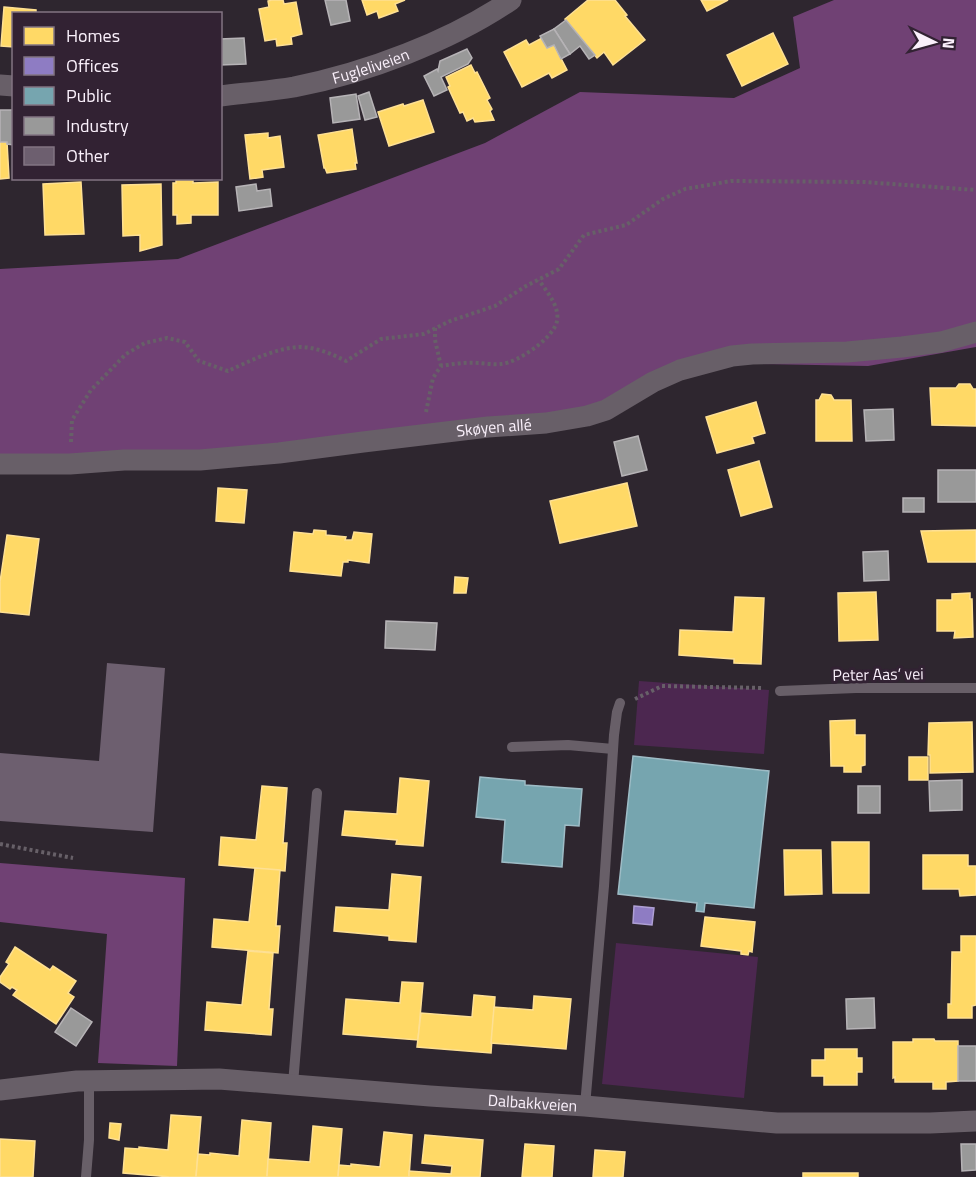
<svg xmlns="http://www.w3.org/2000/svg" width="976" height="1177" font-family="'Titillium Web',sans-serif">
<rect width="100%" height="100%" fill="#2e262f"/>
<g fill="#4c2750">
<path d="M639,681L769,690L764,754L634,745Z"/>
<path d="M616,943L758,957L744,1098L602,1084Z"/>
</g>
<g fill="#704174">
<path d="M834,0H976V347L868,366L703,363L604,412L289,452L0,458V269L178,259L485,143L580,92L734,98L800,68L793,17Z"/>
<path d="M0,863L185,878L177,1066L98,1063L107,934L0,922Z"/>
</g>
<g fill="#ffd966" stroke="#fee093" stroke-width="1.5">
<path d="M272,0H283L284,4L296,2L302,34L291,37L292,44L277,46L276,39L265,41L259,9L269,7L268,1Z"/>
<path d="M362,0H405L395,4L398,11L379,18L377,11L367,15Z"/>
<path d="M588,0H615L627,15L625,16L645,40L613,65L604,52L597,58L565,19Z"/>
<path d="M701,0H728L707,11Z"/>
<path d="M4,7L36,10V14H14V47L1,46Z"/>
<path d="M773,33L788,64L742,86L727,55Z"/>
<path d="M542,38L547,48L554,45L567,70L552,78L549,73L522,87L504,52L526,40L529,45Z"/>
<path d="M471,65L475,73L477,72L490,98L487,100L492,109L490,111L494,120L475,122L473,118L467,121L463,112L460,113L448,87L450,86L446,77Z"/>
<path d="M423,100L434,132L389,146L378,112L403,104L404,106Z"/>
<path d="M352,129L357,163H355L356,169L327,173L325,168H324L318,135Z"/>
<path d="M268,133V138L280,136L284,167L262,170L263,177L250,179L245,135Z"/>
<path d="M0,142H7L9,178L0,179Z"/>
<path d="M176,178H193V183L218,182V215H191V223L177,224V215H173V183H176Z"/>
<path d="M81,182L84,234L45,235L43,184Z"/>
<path d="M161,184L162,245L140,251V235L123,236L122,185Z"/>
<path d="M959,384H970L973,389H976V426L932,425L930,388H956Z"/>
<path d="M822,394L831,395L834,400H851L852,441H816V400H819Z"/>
<path d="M756,402L765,433L752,437L754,443L717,453L706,417Z"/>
<path d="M759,461L772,507L741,516L728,470Z"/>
<path d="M627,483L637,526L560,543L550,501Z"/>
<path d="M218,488L247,490L244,523L216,521Z"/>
<path d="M314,530L326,531V535L346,537L345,540H352L354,532L372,534L369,563L348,560V562H343L341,576L290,571L294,532L313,534Z"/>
<path d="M976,530V562H928L921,531Z"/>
<path d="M7,535L39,539L29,615L0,612V582Z"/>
<path d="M455,577L468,578L466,593H454Z"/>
<path d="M876,592L878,640L839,641L838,593Z"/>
<path d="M970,593V599H972L973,637L954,638L955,631H937V600H952V594Z"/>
<path d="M735,597L764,598L761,664L734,663V659L679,655L680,630L733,632Z"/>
<path d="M855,720V735H865V765L861,766V772H844V766H831L830,721Z"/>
<path d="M972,722L973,772L930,773V755H928L929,723Z"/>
<rect x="909" y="757" width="19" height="23"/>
<path d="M400,778L429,781L423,846L396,844L397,840L342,835L345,811L397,814Z"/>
<path d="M262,786L287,788L283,843H287L285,871L219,865L221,837L256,840Z"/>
<path d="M832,842H869V893H833Z"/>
<path d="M784,850H821L822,894L785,895Z"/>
<path d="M923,855H968V866H976V895L960,896L959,889H923Z"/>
<path d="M255,868L280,870L276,926H280L278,953L212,947L214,919L249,922Z"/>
<path d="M392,874L421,877L416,942L389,940V936L334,931L336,907L389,910Z"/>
<path d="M705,917L755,922L752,952L749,951L748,955L741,954V951L701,946Z"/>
<path d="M961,936H976V1005L972,1006V1018H948V1004H951L952,952H961Z"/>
<path d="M15,947L50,970L53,966L76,981L68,993L74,997L56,1024L13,995L17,990L12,987L10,989L0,982V977L9,964L6,962Z"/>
<path d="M248,951L273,953L269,1009H273L271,1035L205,1030L207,1002L242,1005Z"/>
<path d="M402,982L423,983L418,1040L343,1034L346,999L400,1003Z"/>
<path d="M474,995L495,997L491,1053L417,1047L421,1013L472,1017Z"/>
<path d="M534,996L571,999L566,1049L491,1043L494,1007L533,1010Z"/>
<path d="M913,1039H934L935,1041H958V1081L946,1082V1089H933V1082H895V1077L893,1078V1042H913Z"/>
<path d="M825,1049H857V1058H862V1072H857V1085H824V1076H812V1060H825Z"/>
<path d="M171,1115L201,1117L196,1177H171L123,1173L125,1148L139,1149V1147L168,1150Z"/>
<path d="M242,1120L271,1123L267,1177H196L198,1154L210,1155V1153L239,1156Z"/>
<path d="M110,1123L121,1124L119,1140L109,1138Z"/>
<path d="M313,1126L342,1129L338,1177H267L268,1159L310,1162Z"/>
<path d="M384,1132L412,1135L409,1177H338L339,1165L351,1166V1164L380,1167Z"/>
<path d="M425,1135L483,1140L480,1177H409V1171L451,1174L452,1166L422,1163Z"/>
<path d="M0,1139L35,1141L33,1177H0Z"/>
<path d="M525,1144L554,1146L552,1177H522Z"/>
<path d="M595,1150L625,1152L623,1177H593Z"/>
<rect x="803" y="1173" width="55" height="4"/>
</g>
<path fill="#8e7cc3" stroke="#ae9fd4" stroke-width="1.5" d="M634,906L654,908L652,925L633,923Z"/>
<g fill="#76a5af" stroke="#9ebcc6" stroke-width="1.5">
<path d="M633,756L769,771L754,908L705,903L704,912L696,911L697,903L618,894Z"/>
<path d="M480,777L525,781V785L582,789L579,826L565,825L562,867L502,862L505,820L476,817Z"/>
</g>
<g fill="#999" stroke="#b6b3b6" stroke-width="1.5">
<path d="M325,0H346L350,21L331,25Z"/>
<path d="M566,20L595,55L589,59L580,46L570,54L554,29Z"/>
<path d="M554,29L570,54L561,59L554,45L547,48L540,36Z"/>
<path d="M244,38L246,64L220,65V39Z"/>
<path d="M467,49L472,58L468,64L441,77L447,90L434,96L424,76L437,69L438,71L440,61Z"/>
<path d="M369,92L377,117L365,120L358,96Z"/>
<path d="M356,94L360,119L333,123L330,98Z"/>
<path d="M0,110H14V145L7,144V142H0Z"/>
<path d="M256,184L257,191L270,189L272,206L239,211L236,187Z"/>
<path d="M893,409L894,440L866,441L864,410Z"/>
<path d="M638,436L647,470L622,476L614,442Z"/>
<rect x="938" y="470" width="38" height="32"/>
<rect x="903" y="498" width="21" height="14"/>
<path d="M888,551L889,580L864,581L863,552Z"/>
<path d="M386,621L437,623L435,650L385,648Z"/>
<path d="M962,780V810L930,811L929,781Z"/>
<rect x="858" y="786" width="22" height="27"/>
<path d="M874,998L875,1028L847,1029L846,999Z"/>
<path d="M71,1008L92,1022L76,1046L55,1032Z"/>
<rect x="958" y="1046" width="18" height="35"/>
<path d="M961,1144H976V1170L962,1171Z"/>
</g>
<path fill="#6d5f6f" d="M107,663L165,668L153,832L0,821V753L99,761Z"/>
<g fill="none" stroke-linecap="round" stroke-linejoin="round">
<g stroke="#676068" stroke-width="4" stroke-dasharray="3 3" stroke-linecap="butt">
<path d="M435,328V340L441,366"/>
<path d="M426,412L433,378L441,366C453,364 465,362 478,363C485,363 493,365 501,364C517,363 554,338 557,321C560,306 546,291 539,280"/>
<path d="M71,442L72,420L91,390L126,354L145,343L167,338L185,342L199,361L228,371C250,361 275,348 300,347C316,347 332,354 346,361L381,339L424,334L450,321L495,306L526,286L559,269L584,235L626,225L663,199L685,189L731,181L864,182L976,190"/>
<path d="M635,699L662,686L763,688"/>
<path d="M0,844L73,858"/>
</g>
<g stroke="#685f68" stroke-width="10">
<path d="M780,691L856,688H976"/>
<path d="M512,747L568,745L613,749"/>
<path d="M293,1084L317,793"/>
<path d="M585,1106L604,886L614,735L617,712L620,703"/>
<path d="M86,1177L89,1140V1081"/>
</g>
<g stroke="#685f68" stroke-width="21">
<path d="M0,85L14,86"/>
<path id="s1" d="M220,96C245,93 270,91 294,87C366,73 451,41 511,0"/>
<path id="s2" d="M0,464H70L124,460H200L279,453L363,442L488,427L546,423L587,416L606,410L653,382L680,370L732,356L752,354L847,352L902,347L941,342L976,332"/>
<path id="s3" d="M0,1090L77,1081L219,1079L430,1096L585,1106L777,1123H930L976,1121"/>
</g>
</g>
<g text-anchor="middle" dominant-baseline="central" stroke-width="6" stroke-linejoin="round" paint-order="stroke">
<g font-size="16" fill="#faf0fb" stroke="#322233">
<text stroke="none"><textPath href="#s1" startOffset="154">Fugleliveien</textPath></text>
<text stroke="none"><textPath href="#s2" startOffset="496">Skøyen allé</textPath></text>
<text transform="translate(878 674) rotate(-1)">Peter Aas’ vei</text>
<text stroke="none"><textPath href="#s3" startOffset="534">Dalbakkveien</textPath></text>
</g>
</g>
<rect x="12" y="12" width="210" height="168" fill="#322233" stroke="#827483" stroke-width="1.5"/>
<rect x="24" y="27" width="30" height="18" fill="#ffd966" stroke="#827483" stroke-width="1.5"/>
<text x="66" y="42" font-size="18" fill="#faf0fb">Homes</text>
<rect x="24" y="57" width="30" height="18" fill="#8e7cc3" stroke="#827483" stroke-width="1.5"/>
<text x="66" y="72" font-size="18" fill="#faf0fb">Offices</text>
<rect x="24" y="87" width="30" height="18" fill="#76a5af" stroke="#827483" stroke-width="1.5"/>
<text x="66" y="102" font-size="18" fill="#faf0fb">Public</text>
<rect x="24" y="117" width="30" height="18" fill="#999999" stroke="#827483" stroke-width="1.5"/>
<text x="66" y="132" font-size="18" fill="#faf0fb">Industry</text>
<rect x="24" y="147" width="30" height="18" fill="#6d5f6f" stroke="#827483" stroke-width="1.5"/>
<text x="66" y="162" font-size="18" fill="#faf0fb">Other</text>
<g transform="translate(934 42) rotate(95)" stroke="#322233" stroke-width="4.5" paint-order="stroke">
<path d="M0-4.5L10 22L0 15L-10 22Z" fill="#faf0fb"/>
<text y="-9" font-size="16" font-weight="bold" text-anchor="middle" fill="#faf0fb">N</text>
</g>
</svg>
